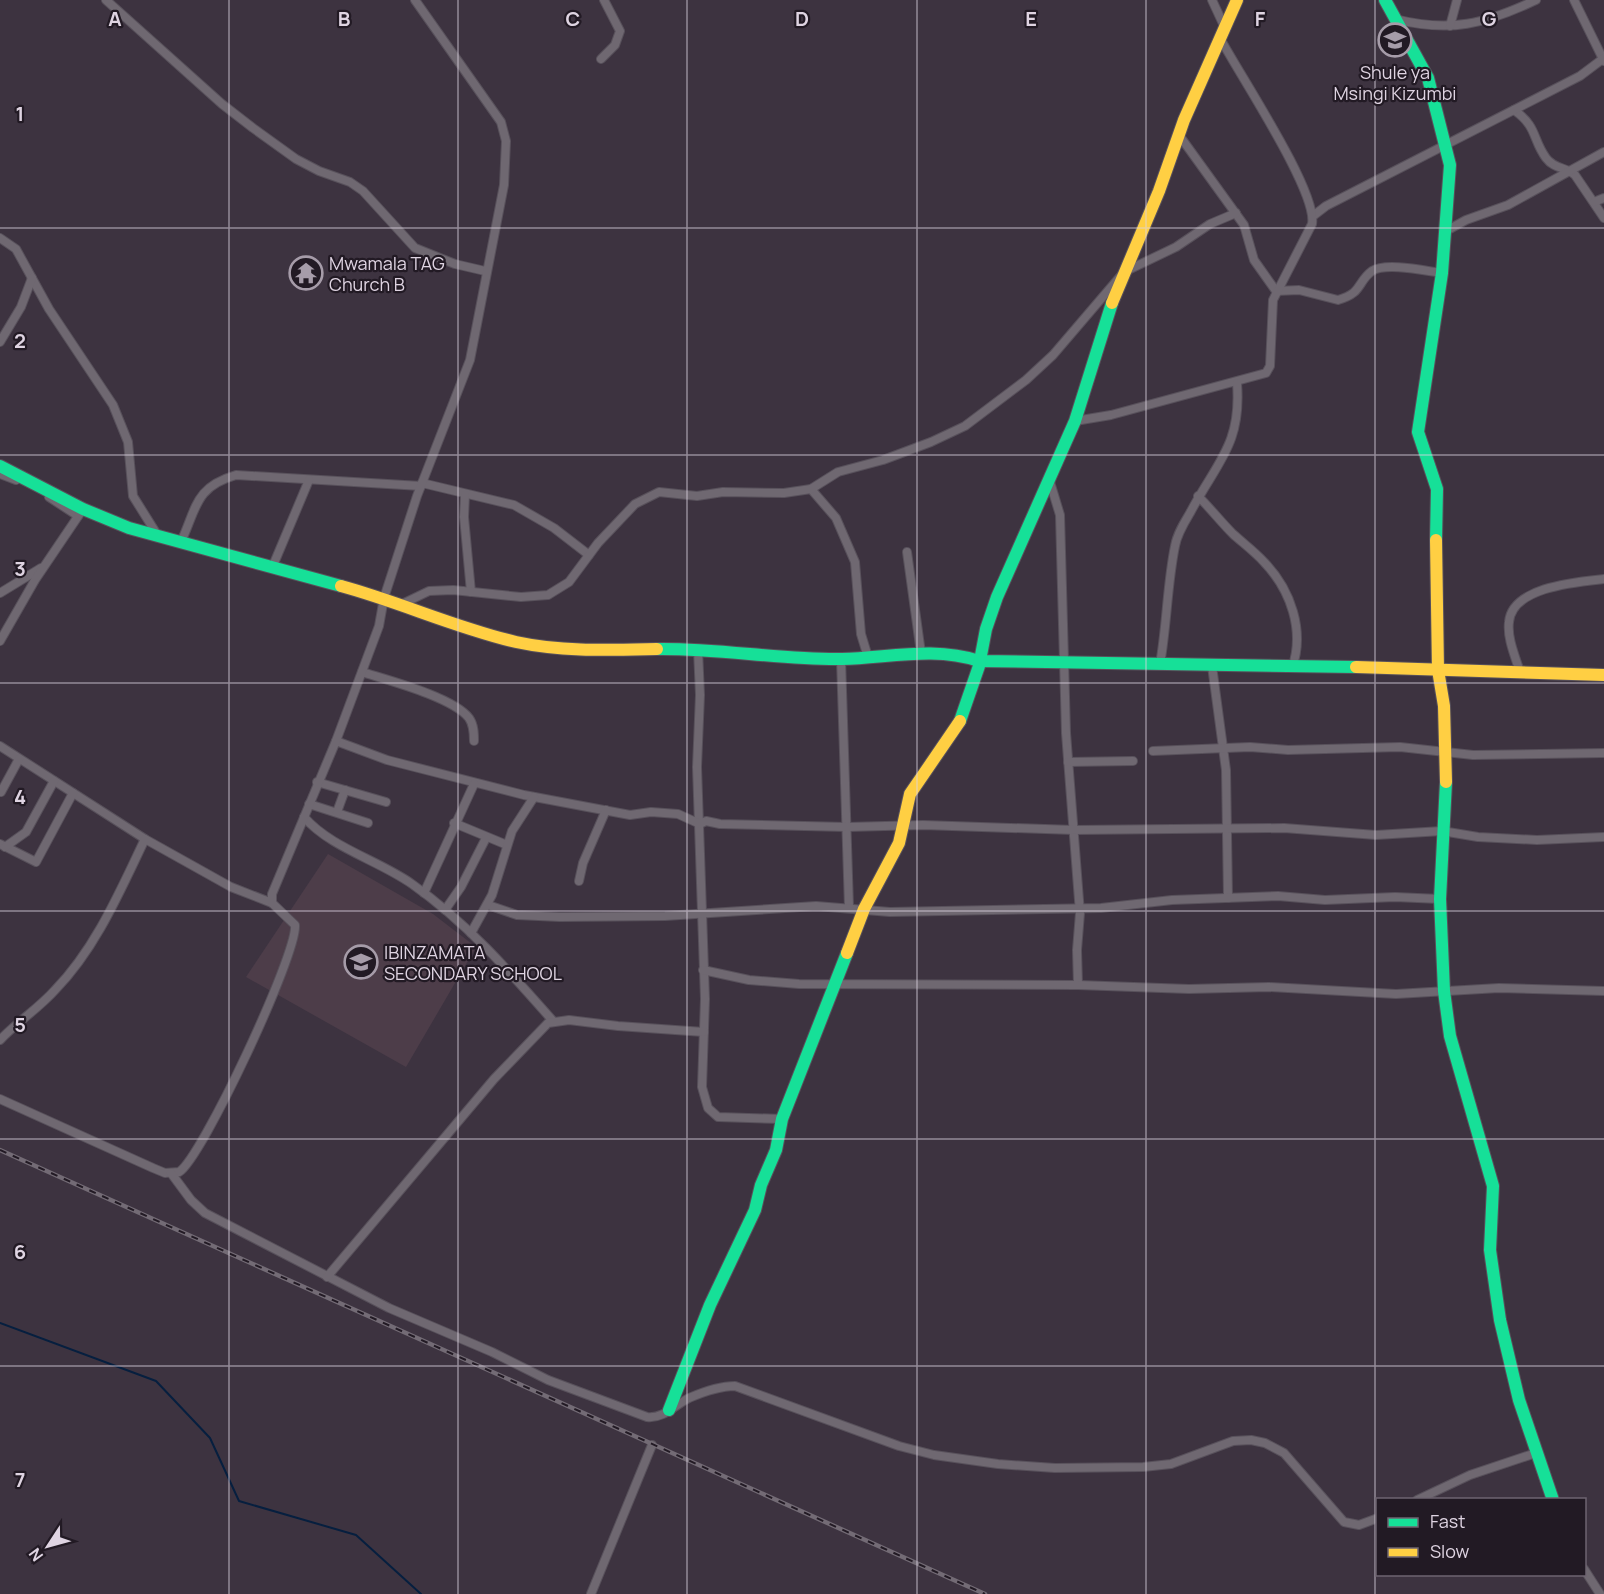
<svg xmlns="http://www.w3.org/2000/svg" width="1604" height="1594" font-family="Manrope,sans-serif">
<rect width="100%" height="100%" fill="#3d3340"/>
<path fill="#4d3d49" d="M328,854L433,914L476,947L406,1067L246,977Z"/>
<g fill="none" stroke-linecap="round" stroke-linejoin="round">
<path stroke="#061f3f" stroke-width="2" d="M0,1323L156,1381L210,1438L239,1501L356,1535L421,1594"/>
<g stroke="#58515b" stroke-width="10">
<g id="street">
<path d="M106,0L222,104L253,128L296,159L319,171L350,182L363,191L415,248L455,264L485,271"/>
<path d="M1212,0L1225,28"/>
<path d="M1574,0L1604,61"/>
<path d="M1395,19C1450,33 1485,24 1536,0"/>
<path d="M1450,26L1457,0"/>
<path d="M601,59L615,45L620,31L604,0"/>
<path d="M1514,110C1538,127 1532,139 1546,158C1554,169 1566,167 1575,175L1604,218"/>
<path d="M1179,135L1244,225L1254,260L1276,291L1299,290L1338,300C1363,293 1357,282 1372,271C1386,262 1426,271 1442,273"/>
<path d="M1594,202L1604,198"/>
<path d="M1313,216L1326,206L1580,76L1604,58"/>
<path d="M1446,231L1466,220L1508,205L1604,152"/>
<path d="M0,238L16,249L49,309L113,405L128,442L133,496L158,536"/>
<path d="M0,342L21,307L32,278"/>
<path d="M1075,421L1111,415L1266,373L1270,366L1273,300L1312,224C1318,192 1239,74 1220,38"/>
<path d="M0,474L16,480"/>
<path d="M1050,482L1060,515L1066,733L1080,913L1077,950L1078,985"/>
<path d="M422,483L514,505L554,528L589,555"/>
<path d="M811,489L836,518L855,562L861,634L868,657"/>
<path d="M465,495L464,517L471,592"/>
<path d="M1198,496C1210,508 1221,522 1233,534C1243,543 1255,552 1264,562C1291,590 1305,631 1292,668"/>
<path d="M49,497L78,516"/>
<path d="M181,542C197,507 195,487 236,475L421,486"/>
<path d="M907,552L921,653"/>
<path d="M272,568L309,480"/>
<path d="M0,593L41,568"/>
<path d="M402,604L429,591L453,590L521,597L548,595L569,582L598,543L635,504L659,492L697,496L723,492L784,493L811,489L838,472L883,460L931,442L965,426L1026,380L1053,355L1124,272L1176,247L1210,224L1236,213"/>
<path d="M0,641L35,580L83,509"/>
<path d="M698,650L700,695L697,767L705,999L702,1087L708,1108L718,1117L782,1119"/>
<path d="M841,659L849,907"/>
<path d="M1160,664C1167,625 1167,585 1175,546C1177,534 1184,523 1190,513C1216,463 1242,445 1237,383"/>
<path d="M1212,666L1226,770L1228,898"/>
<path d="M362,672C387,680 453,697 469,718C474,725 474,734 474,741"/>
<path d="M1520,672C1515,656 1507,638 1509,622C1512,587 1576,582 1604,579"/>
<path d="M336,741L387,760L524,795L630,815L651,812L678,814L700,824L706,821L720,824L847,827L923,825L1074,830L1284,828L1376,835L1442,831L1478,837L1537,840L1604,837"/>
<path d="M0,746L145,839L231,887L272,903"/>
<path d="M1153,751L1250,747L1288,750L1400,747L1473,755L1604,753"/>
<path d="M1068,762L1133,761"/>
<path d="M317,782L386,802"/>
<path d="M1,792L19,759"/>
<path d="M309,804L368,823"/>
<path d="M337,812L345,790"/>
<path d="M304,817C331,848 378,860 412,884C466,922 509,971 553,1021"/>
<path d="M454,823L507,845"/>
<path d="M0,844L36,862L73,793"/>
<path d="M5,847L26,832L54,781"/>
<path d="M579,881L583,863L606,810"/>
<path d="M424,893L474,784"/>
<path d="M488,905L517,915L560,917L665,916L816,906L890,912L1101,908L1172,900L1278,896L1325,900L1395,897L1440,899"/>
<path d="M445,910L461,887L486,838"/>
<path d="M471,933L492,895L512,831L534,797"/>
<path d="M703,970L749,980L799,984L1078,985L1189,989L1269,987L1396,994L1499,988L1604,991"/>
<path d="M0,1040C17,1022 38,1009 55,990C96,948 120,891 145,839"/>
<path d="M0,1099L153,1168L165,1173L179,1172C202,1158 298,953 295,925L272,903V894L336,741L379,626L384,598L417,496L470,360L504,185L506,141L501,122L415,0"/>
<path d="M171,1173L191,1200L205,1213L389,1308L492,1352L548,1380L647,1417C663,1419 675,1405 689,1398C703,1392 720,1386 735,1386L899,1446L934,1455L998,1464L1055,1468L1143,1467L1171,1464L1233,1441L1251,1440L1265,1443L1284,1453L1344,1522L1359,1525L1378,1518"/>
<path d="M327,1277L494,1079L548,1023L569,1020L618,1026L704,1032"/>
<path d="M1417,1500L1470,1475L1536,1453"/>
<path d="M1584,1569L1600,1594"/>
<path d="M591,1594L652,1445"/>
</g>
</g>
<g stroke="#58515b" stroke-width="14">
<g id="fast">
<path d="M1385,0L1428,78L1450,165L1442,273L1418,432L1437,489L1436,540"/>
<path d="M0,466L83,509L129,528L341,586"/>
<path d="M657,649C719,648 780,660 842,659C888,658 934,646 979,661L1356,667"/>
<path d="M960,721L979,666L986,629L997,597L1075,421L1112,303"/>
<path d="M1446,782L1440,899L1444,991L1450,1036L1493,1186L1490,1250L1500,1320L1519,1400L1553,1500"/>
<path d="M669,1410L710,1305L755,1210L761,1185L776,1150L782,1119L847,953"/>
</g>
</g>
<g stroke="#58515b" stroke-width="14">
<g id="slow">
<path d="M1112,303L1159,191L1184,120L1237,0"/>
<path d="M1436,540L1438,670L1444,706L1446,782"/>
<path d="M341,586C400,602 456,628 516,642C562,652 610,650 657,649"/>
<path d="M1356,667L1604,675"/>
<path d="M847,953L864,909L899,843L910,794L960,721"/>
</g>
</g>
<use href="#street" stroke="#6f6871" stroke-width="8"/>
<use href="#fast" stroke="#16e098" stroke-width="12"/>
<use href="#slow" stroke="#ffcf43" stroke-width="12"/>
<g stroke="#736b75" stroke-width="4.5">
<path id="rail" d="M0,1150L985,1594"/>
</g>
<use href="#rail" stroke="#221a24" stroke-width="2" stroke-dasharray="7" stroke-linecap="butt"/>
</g>
<path fill="none" stroke="#dfd4e2" stroke-width="1.5" stroke-opacity="0.55" d="M229,0V1594M458,0V1594M687,0V1594M917,0V1594M1146,0V1594M1375,0V1594M0,228H1604M0,455H1604M0,683H1604M0,911H1604M0,1139H1604M0,1366H1604"/>
<defs>
<g id="school-ring" transform="scale(1.725)"><circle r="9.5" fill="#221a24" stroke="#a69ca9" stroke-width="1.5"/><path d="M0-5L7-2L0 1L-7-2ZM-4 1L0 2.5L4 1V4Q0 6-4 4Z" fill="#a69ca9"/></g>
<g id="temple-ring" transform="scale(1.725)"><circle r="9.5" fill="#221a24" stroke="#a69ca9" stroke-width="1.5"/><path d="M0-6L5-2H3V0L6.5 2.5H4V6H1.5V3h-3V6H-4V2.5H-6.5L-3 0V-2H-5Z" fill="#a69ca9"/></g>
</defs>
<g fill-rule="evenodd">
<use href="#school-ring" x="1395" y="40"/>
<use href="#temple-ring" x="306" y="273"/>
<use href="#school-ring" x="361" y="962"/>
</g>
<g text-anchor="middle" dominant-baseline="central" stroke-width="4.5" stroke-linejoin="round" paint-order="stroke">
<g font-size="18" fill="#dfd4e2" stroke="#221a24" text-anchor="start">
<text x="1395" y="72" text-anchor="middle">Shule ya<tspan x="1395" dy="21">Msingi Kizumbi</tspan></text>
<text x="329" y="263">Mwamala TAG<tspan x="329" dy="21">Church B</tspan></text>
<text x="384" y="952">IBINZAMATA<tspan x="384" dy="21">SECONDARY SCHOOL</tspan></text>
</g>
</g>
<g font-size="20" text-anchor="middle" font-weight="bold" fill="#dfd4e2" stroke="#221a24" stroke-width="4.5" stroke-linejoin="round" paint-order="stroke">
<text x="115" y="26">A</text>
<text x="344" y="26">B</text>
<text x="573" y="26">C</text>
<text x="802" y="26">D</text>
<text x="1031" y="26">E</text>
<text x="1260" y="26">F</text>
<text x="1489" y="26">G</text>
<text x="20" y="121">1</text>
<text x="20" y="348">2</text>
<text x="20" y="576">3</text>
<text x="20" y="804">4</text>
<text x="20" y="1032">5</text>
<text x="20" y="1259">6</text>
<text x="20" y="1487">7</text>
</g>
<rect x="1376" y="1498" width="210" height="78" fill="#221a24" stroke="#6e6470" stroke-width="1.5"/>
<rect x="1388" y="1518" width="30" height="9" fill="#16e098" stroke="#6e6470" stroke-width="1.5"/>
<text x="1430" y="1528" font-size="18" fill="#dfd4e2">Fast</text>
<rect x="1388" y="1548" width="30" height="9" fill="#ffcf43" stroke="#6e6470" stroke-width="1.5"/>
<text x="1430" y="1558" font-size="18" fill="#dfd4e2">Slow</text>
<g transform="translate(48 1546) rotate(234)" stroke="#221a24" stroke-width="4.5" paint-order="stroke">
<path d="M0-4.5L10 22L0 15L-10 22Z" fill="#dfd4e2"/>
<text y="-9" font-size="16" font-weight="bold" text-anchor="middle" fill="#dfd4e2">N</text>
</g>
</svg>
